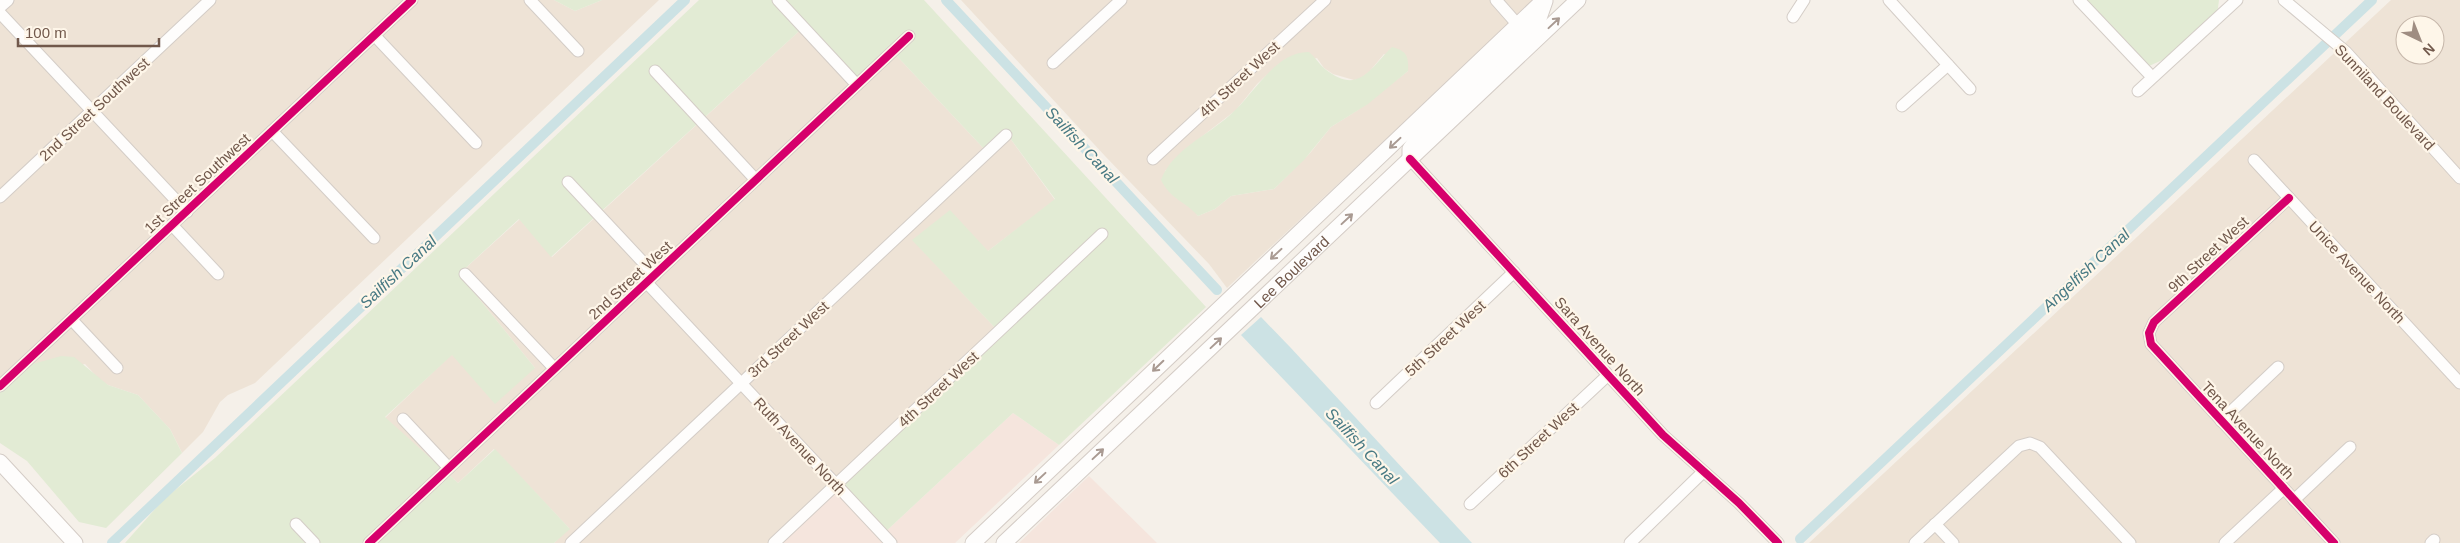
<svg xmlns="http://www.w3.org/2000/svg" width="2460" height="543" font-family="Arial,sans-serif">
<rect width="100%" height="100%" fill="#f5f0e9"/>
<g fill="#eee3d6" fill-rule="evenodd">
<path d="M0,0H554L575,11L602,0H659L255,383L228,395L220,402L203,432L182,453L170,429L138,395L108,385L99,379L85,364L0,386Z"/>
<path d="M961,0H1534L1227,288L1209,264L1105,156ZM1384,54L1408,71L1358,110L1331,127L1311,152L1274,189L1231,196L1215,209L1198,216L1165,171L1187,148L1236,110L1257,84L1272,70L1317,58L1324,68L1333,74L1354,80L1364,78Z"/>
<path d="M2391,0H2460V543H1809ZM2405,25H2435V55H2405Z"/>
<path d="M807,24L894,53L987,152L1007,134L1055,200L988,251L913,240L998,331L776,543H554L569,528L494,449L458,483L385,418L452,354L535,368L459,274L520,219L552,257Z"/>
</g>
<g fill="#f5e5dd">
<path d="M1013,413L1059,445L955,543H776L837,485L882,535Z"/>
<path d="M1089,476L1157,543H1019Z"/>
</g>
<g fill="#e2ebd4">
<path d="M554,0H602L575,11Z"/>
<path d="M699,0H924L1206,307L1059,445L1013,413L882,535L837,485L998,331L912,240L950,210L988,251L1055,199L1007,134L987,152L894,53L849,86L807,24L551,257L519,219L459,274L535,368L495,404L452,355L385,417L458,483L495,449L570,529L554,543H125L164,499L215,458Z"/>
<path d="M2085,0H2219L2217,15L2178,53L2149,66Z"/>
<path d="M1392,47C1406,51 1409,55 1408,71L1368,104L1331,127L1304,160L1274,189L1231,196L1215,209L1198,216C1185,201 1171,200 1161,180C1172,150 1208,135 1230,115C1253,96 1275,51 1309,52C1315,57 1319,64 1325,69C1359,96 1370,68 1392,47Z"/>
<path d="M61,356L74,357L108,385L138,395L170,429L182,453L106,528L79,522L27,461L0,443V386L19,368Z"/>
</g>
<path fill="#cce2e4" d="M1261,317L1290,347L1472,543H1440L1241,335Z"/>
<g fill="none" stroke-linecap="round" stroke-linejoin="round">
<g stroke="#cce2e4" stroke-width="10">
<path d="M946,0L1217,290"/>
<path d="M1800,539L2372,0"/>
<path d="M112,543L685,0"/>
</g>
<g stroke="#d4cdc7" stroke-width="13">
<g id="street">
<path d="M530,0L578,51"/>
<path d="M778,0L857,85"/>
<path d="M1496,0L1518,25"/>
<path d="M1889,0L1970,89"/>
<path d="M2079,0L2152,77"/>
<path d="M2284,0L2346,52L2460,178"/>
<path d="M0,7L8,0"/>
<path d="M0,13L187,212"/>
<path d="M1793,17L1804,0"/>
<path d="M375,36L476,143"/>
<path d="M1053,63L1121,0"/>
<path d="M655,71L756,180"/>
<path d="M2138,91L2237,0"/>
<path d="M1902,106L1948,65"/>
<path d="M272,131L374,238"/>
<path d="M1153,159L1325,0"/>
<path d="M1410,159L1663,435L1739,503L1778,543"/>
<path d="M2254,160L2460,383"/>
<path d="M568,182L655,275"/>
<path d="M0,197L210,0"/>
<path d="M2289,198L2154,322L2149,333L2151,344L2334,543"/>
<path d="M172,225L218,274"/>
<path d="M465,274L554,368"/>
<path d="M647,283L891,543"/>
<path d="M72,320L117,368"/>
<path d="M0,386L412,0"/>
<path d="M1376,403L1514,272"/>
<path d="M403,419L449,468"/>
<path d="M2221,421L2278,367"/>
<path d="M2294,500L2350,447"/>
<path d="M1470,504L1607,376"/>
<path d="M296,524L314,543"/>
<path d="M1935,524L1953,543"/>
<path d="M369,543L909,36"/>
<path d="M571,543L1006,135"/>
<path d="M774,543L1102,234"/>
<path d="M1630,543L1702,473"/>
<path d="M1915,543L2019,446L2030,443L2040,447L2130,543"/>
<path d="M2225,543L2283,489"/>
<path d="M2431,543L2434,540"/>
</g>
</g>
<g stroke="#d4ccc6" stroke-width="17">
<g id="secondary">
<path d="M1410,158V149L1421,134L1537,24L1545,1"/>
<path d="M0,462L75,543"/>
<path d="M973,543L1544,0"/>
<path id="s1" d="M1004,543L1578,0"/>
</g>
</g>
<use href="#street" stroke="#fefdfc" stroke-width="11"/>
<use href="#secondary" stroke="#fefdfc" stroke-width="15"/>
<g stroke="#fef6e9" stroke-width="11">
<g id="cycleway">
<path d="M1410,159L1663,435L1739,503L1778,543"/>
<path d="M2289,198L2154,322L2149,333L2151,344L2334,543"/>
<path d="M0,386L412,0"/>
<path d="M369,543L909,36"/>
</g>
</g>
<use href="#cycleway" stroke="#d6006c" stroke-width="8"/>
</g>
<defs><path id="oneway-shaft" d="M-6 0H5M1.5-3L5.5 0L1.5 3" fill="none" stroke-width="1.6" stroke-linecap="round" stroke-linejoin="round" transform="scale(1.25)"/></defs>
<g stroke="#a99a92">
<use href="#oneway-shaft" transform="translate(1554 23) rotate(-43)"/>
<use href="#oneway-shaft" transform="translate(1395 143) rotate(137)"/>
<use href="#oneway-shaft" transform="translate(1347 219) rotate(-43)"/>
<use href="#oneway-shaft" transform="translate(1276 254) rotate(137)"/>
<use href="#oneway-shaft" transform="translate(1216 343) rotate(-43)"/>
<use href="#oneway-shaft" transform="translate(1158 366) rotate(136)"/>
<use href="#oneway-shaft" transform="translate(1098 454) rotate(-43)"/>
<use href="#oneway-shaft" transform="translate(1040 478) rotate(137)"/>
</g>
<g text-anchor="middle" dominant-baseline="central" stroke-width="4.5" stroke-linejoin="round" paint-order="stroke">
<g font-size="15" fill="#71584b" stroke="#fef6e9">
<text transform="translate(1239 79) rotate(-43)">4th Street West</text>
<text transform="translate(2385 97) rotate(47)">Sunniland Boulevard</text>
<text transform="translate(94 109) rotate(-43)">2nd Street Southwest</text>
<text transform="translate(197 183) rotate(-43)">1st Street Southwest</text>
<text transform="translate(2208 254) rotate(-43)">9th Street West</text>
<text stroke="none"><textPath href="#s1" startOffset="395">Lee Boulevard</textPath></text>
<text transform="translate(2357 272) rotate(47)">Unice Avenue North</text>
<text transform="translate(630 280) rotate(-43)">2nd Street West</text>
<text transform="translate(1445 338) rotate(-43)">5th Street West</text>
<text transform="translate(788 339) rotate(-43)">3rd Street West</text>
<text transform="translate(1600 346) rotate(48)">Sara Avenue North</text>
<text transform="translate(938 389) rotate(-43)">4th Street West</text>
<text transform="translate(2248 430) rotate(47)">Tena Avenue North</text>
<text transform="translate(1538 440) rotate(-43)">6th Street West</text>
<text transform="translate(800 446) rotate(47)">Ruth Avenue North</text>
</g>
<g font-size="16" font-style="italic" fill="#477983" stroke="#fef6e9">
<text transform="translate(1082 145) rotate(47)">Sailfish Canal</text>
<text transform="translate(2086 270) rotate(-43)">Angelfish Canal</text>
<text transform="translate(398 272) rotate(-43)">Sailfish Canal</text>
<text transform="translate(1362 446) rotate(47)">Sailfish Canal</text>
</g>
</g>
<g transform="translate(2420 40) rotate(137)"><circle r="24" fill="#fef6e9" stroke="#c6b7aa"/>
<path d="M0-4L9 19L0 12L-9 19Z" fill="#9f8d82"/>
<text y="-8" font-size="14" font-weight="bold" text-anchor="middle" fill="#71584b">N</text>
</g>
<path d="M18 38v8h141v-8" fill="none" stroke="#71584b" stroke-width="2.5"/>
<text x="25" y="38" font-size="15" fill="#71584b" stroke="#fef6e9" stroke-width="4" paint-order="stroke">100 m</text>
</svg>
